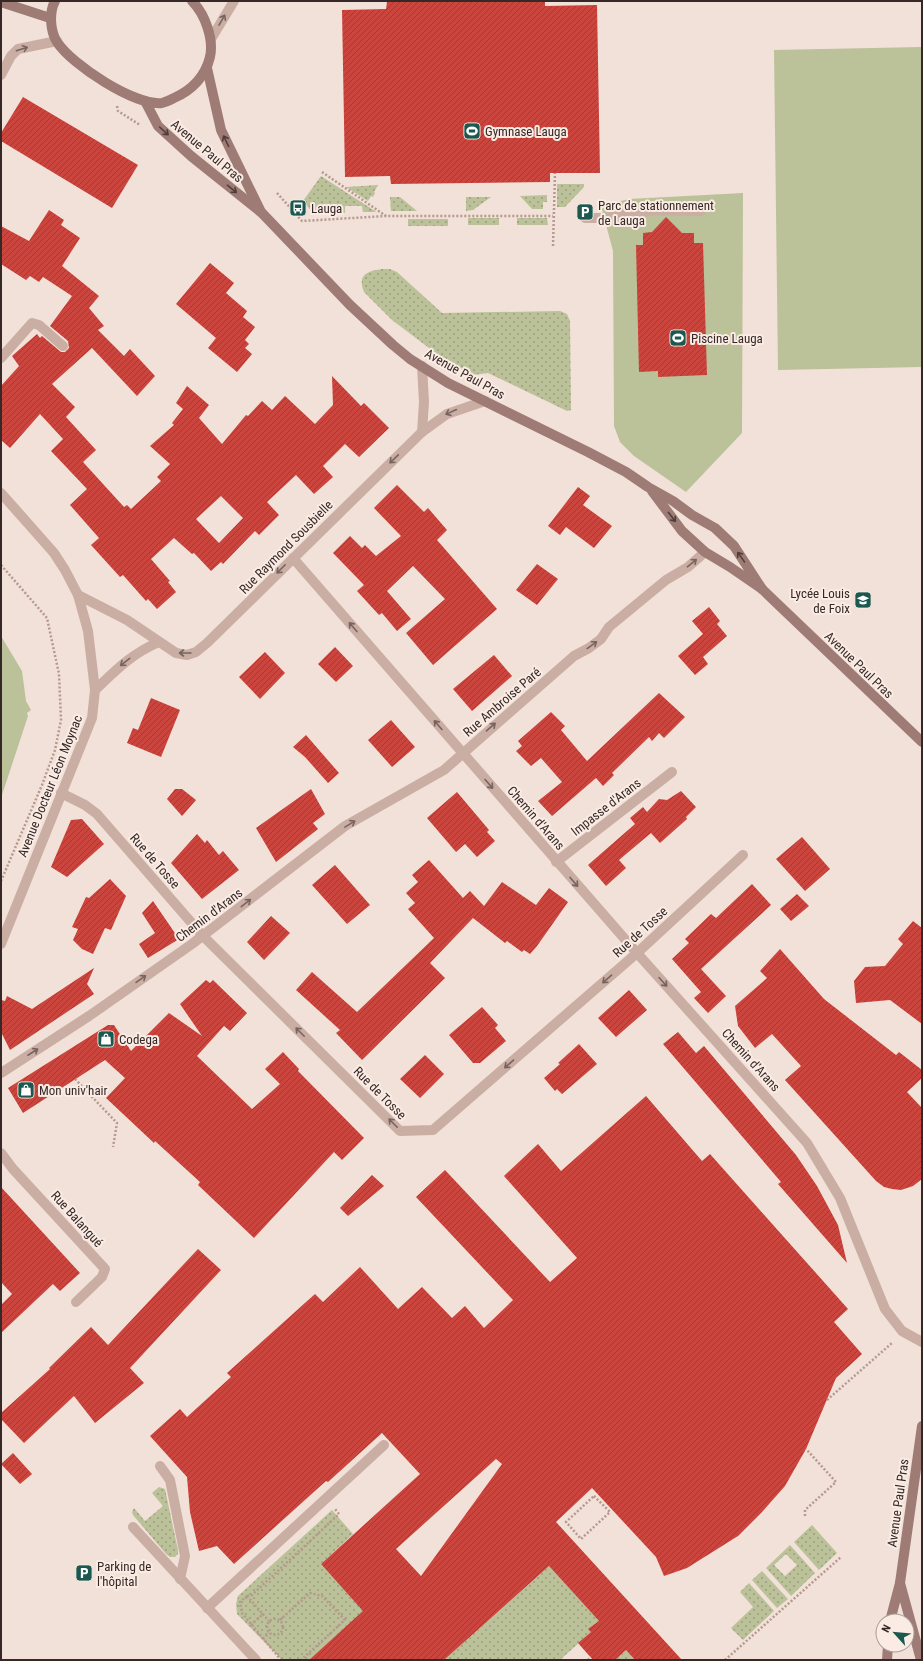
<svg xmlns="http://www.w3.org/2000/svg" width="923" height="1661" font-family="'Roboto Condensed',sans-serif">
<defs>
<pattern id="grass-dots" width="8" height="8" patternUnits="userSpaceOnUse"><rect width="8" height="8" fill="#bbc198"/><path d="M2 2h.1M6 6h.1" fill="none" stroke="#999d7c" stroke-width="1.8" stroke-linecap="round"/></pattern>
<pattern id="building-hatch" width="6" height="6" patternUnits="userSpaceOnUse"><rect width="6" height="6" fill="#ca453d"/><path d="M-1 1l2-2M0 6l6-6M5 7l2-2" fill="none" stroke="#a53a33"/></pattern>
</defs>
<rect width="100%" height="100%" fill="#f2e1d8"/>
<g fill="url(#grass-dots)" fill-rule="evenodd">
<path d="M321,176L375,211L376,212H363L362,206H345V213H313L303,201Z"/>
<path d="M557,184H584V187L565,207H557Z"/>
<path d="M378,185L374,192L375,193L373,197L371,196L368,201L346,187Z"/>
<path d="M547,195V202H543V209H532L520,196Z"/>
<path d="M390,197H400L417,211H391Z"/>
<path d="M466,197H491L473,210L466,211Z"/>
<rect x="468" y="218" width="31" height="7"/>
<path d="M517,218H547L548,225H517Z"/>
<rect x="408" y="219" width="40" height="7"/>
<path d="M382,269H390L397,272L442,313L560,311L567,314L570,321L571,410L567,411L488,373L473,375L437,354L392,320L364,292C357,275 367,271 382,269Z"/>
<path d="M159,1487L165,1489L178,1550V1554L175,1557H170L166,1554L133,1515L132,1512L134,1508L145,1521L163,1506L152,1493Z"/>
<path d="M332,1510L353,1534L321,1564L366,1613L355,1619L309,1660H282L237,1614L236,1604L238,1596Z"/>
<path d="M812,1525L837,1553L819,1570L794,1542Z"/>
<path d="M790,1545L815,1573L791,1596L766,1568ZM786,1554L797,1565L785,1576L774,1565Z"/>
<path d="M549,1566L601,1623L589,1629L591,1632L560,1660H444Z"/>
<path d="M762,1571L788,1599L777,1608L752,1580Z"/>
<path d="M749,1583L774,1611L743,1640L731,1628L753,1607L740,1592Z"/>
<path d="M626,1650L635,1660H615Z"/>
</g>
<g fill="#bbc198">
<path d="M922,47V367L778,370L774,50Z"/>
<path d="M743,193L742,433L686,492L634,456L620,442L614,426L613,251L601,206L629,199Z"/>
<path d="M1,636L22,671L26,701L31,710L27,713L28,716L1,798Z"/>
</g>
<g fill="url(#building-hatch)" fill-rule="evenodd">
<path d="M545,1V6L597,5L600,173H550V182L391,184L390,176L345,177L342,10L386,9L387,2Z"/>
<path d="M23,97L138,165L112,208L1,141V133Z"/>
<path d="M49,210L64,220L61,225L80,238L62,266L99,296L89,308L104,326L98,330L124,356L130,349L155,376L137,396L92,348L52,384L75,407L66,417L96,450L83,462L124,507L127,505L131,509L161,481L157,477L170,464L150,446L174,425L172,423L183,409L176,403L187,386L209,405L199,418L222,444L246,415L248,416L262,401L272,410L285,396L315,424L333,405L332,376L361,406L364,403L389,428L359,457L345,444L323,466L333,477L314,494L296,475L267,502L279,515L259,535L255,531L223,564L221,562L211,571L194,553L192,554L174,538L151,559L170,581L168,582L176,592L157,609L148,599L146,601L123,575L120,577L91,545L99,538L70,505L87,489L51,451L63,439L40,414L10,448L1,440V386L19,366L12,356L37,334L40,338L42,336L61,352H65L69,348L68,341L50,326L72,296L43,277L39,282L30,276L26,280L1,264V226L29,241ZM221,496L243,518L219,543L196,519Z"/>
<path d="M666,217L682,233H694V243H703L707,375L658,377V371L639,372L636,245H643V233L652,232Z"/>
<path d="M210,263L234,283L226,293L247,311L243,317L255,327L245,340L249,344L245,348L252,354L237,372L208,348L216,338L176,304Z"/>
<path d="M397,485L424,512L428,508L447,530L437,540L497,609L433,665L406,633L445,599L413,566L387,591L411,619L397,631L382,613L379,615L357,591L364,585L333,553L350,536L362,548L365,545L376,556L401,536L374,508Z"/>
<path d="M578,487L590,496L583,505L612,526L594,548L566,527L560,535L548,526Z"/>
<path d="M537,564L558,579L537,605L516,590Z"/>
<path d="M709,607L720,621L717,624L727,636L703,657L708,664L695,675L678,656L703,634L692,621Z"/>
<path d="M335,647L353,666L336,682L318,664Z"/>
<path d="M265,652L285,673L260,699L239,677Z"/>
<path d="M494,655L512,676L472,711L453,689Z"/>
<path d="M659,693L685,717L664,738L659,733L652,741L649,737L612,773L614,775L603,786L596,778L552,816L538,801L562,782L541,758L531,766L516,751L522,746L518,741L551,712L565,726L561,730L587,761Z"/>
<path d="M151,698L180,710L161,757L127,743L133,728L138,730Z"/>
<path d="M391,720L415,747L392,767L368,740Z"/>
<path d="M306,735L339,773L328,783L305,757L293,747Z"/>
<path d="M175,789H182L196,800L182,816L167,799Z"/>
<path d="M311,789L325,814L313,823L318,829L276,862L256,828Z"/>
<path d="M681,791L696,807L686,817L687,819L660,843L651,833L619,860L626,868L606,886L588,865L635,824L630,818L643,807L647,812L659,799L667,800Z"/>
<path d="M457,792L489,830L487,832L495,841L477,857L465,844L456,852L427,818Z"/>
<path d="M82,819L104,844L67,877L51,867L71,820Z"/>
<path d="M197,834L205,843L207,840L219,855L223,851L239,870L202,899L171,863Z"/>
<path d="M802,837L830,869L805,891L776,859Z"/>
<path d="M429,860L463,898L470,891L484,906L502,882L536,905L549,888L568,902L537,946L530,954L524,950L522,952L507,941L505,943L473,918L430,963L445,978L362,1060L336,1033L340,1030L296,990L312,972L357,1012L434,938L408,909L415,903L406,893L418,882L412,875Z"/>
<path d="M335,865L370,905L347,924L312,885Z"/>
<path d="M110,879L126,896L111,930L105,928L93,954L82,949L73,940L78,929L72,927L86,897L89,898Z"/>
<path d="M752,884L771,905L701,969L726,996L708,1013L694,998L701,992L672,959L689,943L685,939L711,914L716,918Z"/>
<path d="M797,894L809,906L791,921L780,909Z"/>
<path d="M153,901L179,939L148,958L139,944L155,933L142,913Z"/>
<path d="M271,916L290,933L264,960L247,942Z"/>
<path d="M913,921L922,928V1024L890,1000L856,1003L854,981L865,967L885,966L903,944L898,939Z"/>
<path d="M780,949L824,999L896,1055L899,1052L922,1070V1078L907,1092L922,1108V1179L913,1186L901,1190L892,1189L884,1187L876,1181L785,1080L801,1066L772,1034L755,1048L738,1026L735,1006L767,978L760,971Z"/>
<path d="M94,968L87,984L94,994L10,1050L1,1032V1000L5,1001L7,996L32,1009Z"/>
<path d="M206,980L210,983L213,980L247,1013L230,1031L224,1026L197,1056L252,1109L280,1084L265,1069L283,1052L299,1069L298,1071L364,1138L342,1160L334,1152L254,1238L198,1185L200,1182L155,1141L154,1143L106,1098L125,1078L105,1060L23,1113L8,1088L108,1025H114L131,1051L169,1013L202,1036L180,1004Z"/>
<path d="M629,990L647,1010L616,1037L598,1018Z"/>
<path d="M482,1007L498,1025L495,1028L506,1041L480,1063H473L449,1035Z"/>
<path d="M678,1032L696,1053L704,1046L796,1155L817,1186L838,1225L847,1263L778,1184L781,1182L663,1044Z"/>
<path d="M579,1044L597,1064L562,1094L557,1089L555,1091L544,1078L560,1064L558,1063Z"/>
<path d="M425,1055L444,1074L420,1098L400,1079Z"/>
<path d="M646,1096L702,1161L710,1154L848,1309L834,1322L862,1354L836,1378L806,1449L785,1486L762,1512L738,1536L687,1568L664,1576L656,1557L592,1488L556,1522L682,1660H635L626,1650L615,1660H593L578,1643L591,1632L588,1629L599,1621L549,1566L444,1660H309L363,1611L321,1564L420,1474L382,1433L328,1482L326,1481L234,1564L217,1546L199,1551L190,1512L187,1477L150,1436L180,1409L187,1417L231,1377L227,1373L315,1294L323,1302L360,1267L398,1309L422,1287L452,1318L465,1306L484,1328L513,1300L416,1197L445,1170L550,1282L577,1258L504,1176L538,1144L561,1171ZM496,1459L502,1464L421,1576L396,1549Z"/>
<path d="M372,1175L384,1186L348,1216L340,1208Z"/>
<path d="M1,1187L80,1273L60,1291L53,1284L1,1333V1305L12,1294L1,1282Z"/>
<path d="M198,1249L221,1270L130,1368L144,1383L95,1423L74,1396L24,1443L1,1419V1413L50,1369L49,1368L91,1327L108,1345Z"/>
<path d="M13,1453L32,1474L20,1484L1,1464Z"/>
</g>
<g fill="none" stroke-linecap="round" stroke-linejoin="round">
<g stroke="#b6988e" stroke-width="2.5" stroke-dasharray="2 2" stroke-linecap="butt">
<path d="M117,106L118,111L140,125"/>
<path d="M322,172L386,216"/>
<path d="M277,193L302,221L386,216H553"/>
<path d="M553,246L555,173"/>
<path d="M1,565L47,618L59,674L61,720L55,750L42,785L1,881"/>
<path d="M75,1079L117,1123L113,1147"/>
<path d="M827,1400L892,1343"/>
<path d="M594,1496L610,1512L581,1539L566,1522Z"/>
<path d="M805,1516V1510L836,1482L806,1449"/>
<path d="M247,1596L252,1595L339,1514L335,1509"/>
<path d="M247,1596L240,1602L242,1613L281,1660"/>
<path d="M247,1596L269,1621"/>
<circle cx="275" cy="1627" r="8"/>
<path d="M280,1620L310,1593L322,1596L345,1620L301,1660"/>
<path d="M251,1625L263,1614"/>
<path d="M263,1639L269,1633"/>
<path d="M588,1660L591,1657"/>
<path d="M725,1660L841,1557"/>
</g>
<g stroke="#caaea4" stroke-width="10">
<path d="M585,218H606L653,210L701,211"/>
<path d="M160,1466L170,1480L185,1556L180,1579"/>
<path d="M133,1527L256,1660"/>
<path d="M207,1608L384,1445"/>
</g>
<g stroke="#caaea4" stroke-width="10">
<path d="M211,39L234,1"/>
<path d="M1,75L11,56L18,49L57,41"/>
<path d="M1,358L32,323L39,325L63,346"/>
<path d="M422,366L424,402L422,432"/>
<path d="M1,493L54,553L65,570L78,595L88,631L95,690L92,718L1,944"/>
<path d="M293,558L637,953L807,1143L840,1198L885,1309L902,1331L922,1342"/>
<path d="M78,595L127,620L176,653L187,655L196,652L207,643L422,432L447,414L485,401"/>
<path d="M95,690C116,670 131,654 159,642"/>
<path d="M61,793L85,805L97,814L203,936L400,1131L433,1130L637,953L743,855"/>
<path d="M556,862L672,772"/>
<path d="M1,1073L89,1016L192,944L345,826L444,770L574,656L589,648L601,639L609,627L666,580L688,567L705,552"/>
<path d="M1,1153L13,1169L105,1269L102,1277L76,1302"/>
</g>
<g stroke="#9e7c75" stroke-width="10">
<path d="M55,1C49,12 50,31 57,42C72,65 135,106 162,103C166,102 170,100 174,98C192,90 205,77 210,57C214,39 205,14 192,1"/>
<path d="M1,2L50,18"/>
<path d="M207,68L221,130L260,210"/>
<path d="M145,101L158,126L191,156L262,213L350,305L393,345L410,359L448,383L588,452L626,472L648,487L673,501L692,515L715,528L734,546L762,589"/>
<path d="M652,491L682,531L705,552L730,567L762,589L922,742"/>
<path d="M900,1583L921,1660"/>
<path d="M890,1621L900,1583L922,1426"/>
<path d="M887,1660L888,1645"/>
</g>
</g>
<defs><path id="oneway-shaft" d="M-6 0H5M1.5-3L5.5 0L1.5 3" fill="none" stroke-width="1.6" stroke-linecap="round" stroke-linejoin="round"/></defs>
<g stroke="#78645f">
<use href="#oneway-shaft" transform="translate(222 20) rotate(-60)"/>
<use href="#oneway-shaft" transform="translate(22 49) rotate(-18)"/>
<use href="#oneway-shaft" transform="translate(451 412) rotate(155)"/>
<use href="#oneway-shaft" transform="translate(394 459) rotate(136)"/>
<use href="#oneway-shaft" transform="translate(692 563) rotate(-40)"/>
<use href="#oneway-shaft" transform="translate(281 569) rotate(135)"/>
<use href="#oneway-shaft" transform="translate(353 627) rotate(-131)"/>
<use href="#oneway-shaft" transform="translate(592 645) rotate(-36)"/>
<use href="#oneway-shaft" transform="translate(185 653) rotate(-180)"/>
<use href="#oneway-shaft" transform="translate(125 662) rotate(142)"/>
<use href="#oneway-shaft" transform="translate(438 725) rotate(-131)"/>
<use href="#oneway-shaft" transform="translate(491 727) rotate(-41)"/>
<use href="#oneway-shaft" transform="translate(489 784) rotate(49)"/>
<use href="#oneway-shaft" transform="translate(350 824) rotate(-31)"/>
<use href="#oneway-shaft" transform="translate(574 882) rotate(49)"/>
<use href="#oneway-shaft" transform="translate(246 903) rotate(-38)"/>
<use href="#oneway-shaft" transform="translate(141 979) rotate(-35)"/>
<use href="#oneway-shaft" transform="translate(607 979) rotate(139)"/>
<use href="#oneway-shaft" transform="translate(663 982) rotate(48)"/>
<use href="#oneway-shaft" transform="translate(300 1032) rotate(-135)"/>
<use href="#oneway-shaft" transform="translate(33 1052) rotate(-33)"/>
<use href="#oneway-shaft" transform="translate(509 1064) rotate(139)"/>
<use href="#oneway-shaft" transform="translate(393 1123) rotate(-135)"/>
</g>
<g stroke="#4f3d3a">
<use href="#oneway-shaft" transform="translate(164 131) rotate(42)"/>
<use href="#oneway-shaft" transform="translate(226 141) rotate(-116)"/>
<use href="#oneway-shaft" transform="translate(232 189) rotate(39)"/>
<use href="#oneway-shaft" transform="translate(672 517) rotate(52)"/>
<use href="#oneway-shaft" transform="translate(741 557) rotate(-125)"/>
</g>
<defs>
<g id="stadium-square" transform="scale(0.9)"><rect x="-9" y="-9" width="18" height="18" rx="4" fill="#1a5850" stroke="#faece4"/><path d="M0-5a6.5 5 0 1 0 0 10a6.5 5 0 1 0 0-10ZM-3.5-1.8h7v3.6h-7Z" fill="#fff"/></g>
<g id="bus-square" transform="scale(0.9)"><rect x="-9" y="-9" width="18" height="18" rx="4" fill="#1a5850" stroke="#faece4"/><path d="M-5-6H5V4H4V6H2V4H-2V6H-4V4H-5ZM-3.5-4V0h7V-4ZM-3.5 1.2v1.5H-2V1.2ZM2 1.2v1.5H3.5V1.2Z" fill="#fff"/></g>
<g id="parking-square" transform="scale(0.9)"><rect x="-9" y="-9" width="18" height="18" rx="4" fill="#1a5850" stroke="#faece4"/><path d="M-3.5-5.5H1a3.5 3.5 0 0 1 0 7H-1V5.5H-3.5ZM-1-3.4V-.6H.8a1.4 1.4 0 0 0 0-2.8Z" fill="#fff"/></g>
<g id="school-square" transform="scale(0.9)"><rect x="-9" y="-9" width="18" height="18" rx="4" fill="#1a5850" stroke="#faece4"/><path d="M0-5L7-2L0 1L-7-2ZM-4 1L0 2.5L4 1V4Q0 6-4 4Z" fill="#fff"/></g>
<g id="shop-square" transform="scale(0.9)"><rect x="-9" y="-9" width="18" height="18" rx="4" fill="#1a5850" stroke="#faece4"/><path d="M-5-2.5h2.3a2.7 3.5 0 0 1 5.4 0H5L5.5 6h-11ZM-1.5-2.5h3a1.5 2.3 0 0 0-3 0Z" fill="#fff"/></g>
</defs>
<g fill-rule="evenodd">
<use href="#stadium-square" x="472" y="131"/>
<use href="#bus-square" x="298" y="208"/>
<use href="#parking-square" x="585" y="212"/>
<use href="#stadium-square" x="678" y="338"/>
<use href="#school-square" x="863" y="600"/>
<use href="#shop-square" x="106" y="1039"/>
<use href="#shop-square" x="26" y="1090"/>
<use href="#parking-square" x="84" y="1573"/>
</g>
<g text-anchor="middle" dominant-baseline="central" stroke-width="4" stroke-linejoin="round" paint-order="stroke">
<g font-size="13" fill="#352826" stroke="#faece4" text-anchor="start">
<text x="485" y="131">Gymnase Lauga</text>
<text x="598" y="205">Parc de stationnement<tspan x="598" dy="15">de Lauga</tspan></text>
<text x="311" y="208">Lauga</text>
<text x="691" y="338">Piscine Lauga</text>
<text x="850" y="593" text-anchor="end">Lycée Louis<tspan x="850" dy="15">de Foix</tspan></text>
<text x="119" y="1039">Codega</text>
<text x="39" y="1090">Mon univ'hair</text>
<text x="97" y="1566">Parking de<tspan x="97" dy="15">l'hôpital</tspan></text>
</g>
<g font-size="13" fill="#352826" stroke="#faece4">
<text transform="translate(207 151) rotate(40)">Avenue Paul Pras</text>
<text transform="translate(465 374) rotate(29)">Avenue Paul Pras</text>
<text transform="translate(286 547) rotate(-45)">Rue Raymond Sousbielle</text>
<text transform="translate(859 665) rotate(44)">Avenue Paul Pras</text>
<text transform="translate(502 702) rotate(-41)">Rue Ambroise Paré</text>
<text transform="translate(50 786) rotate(-68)">Avenue Docteur Léon Moynac</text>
<text transform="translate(606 807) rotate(-38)">Impasse d'Arans</text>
<text transform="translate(536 818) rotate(49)">Chemin d'Arans</text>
<text transform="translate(155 861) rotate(49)">Rue de Tosse</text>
<text transform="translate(209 915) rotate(-37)">Chemin d'Arans</text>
<text transform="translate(640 932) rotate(-42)">Rue de Tosse</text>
<text transform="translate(751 1060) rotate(48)">Chemin d'Arans</text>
<text transform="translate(380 1093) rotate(45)">Rue de Tosse</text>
<text transform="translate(77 1219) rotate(48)">Rue Balangué</text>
<text transform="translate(898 1503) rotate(-82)">Avenue Paul Pras</text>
</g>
</g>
<rect width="923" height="1661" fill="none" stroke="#352826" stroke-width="4"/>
<g transform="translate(895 1633) rotate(297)"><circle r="19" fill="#faece4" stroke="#ab9e98"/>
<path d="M0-3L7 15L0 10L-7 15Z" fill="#1a5850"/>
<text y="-6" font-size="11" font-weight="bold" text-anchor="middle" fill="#352826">N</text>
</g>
</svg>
